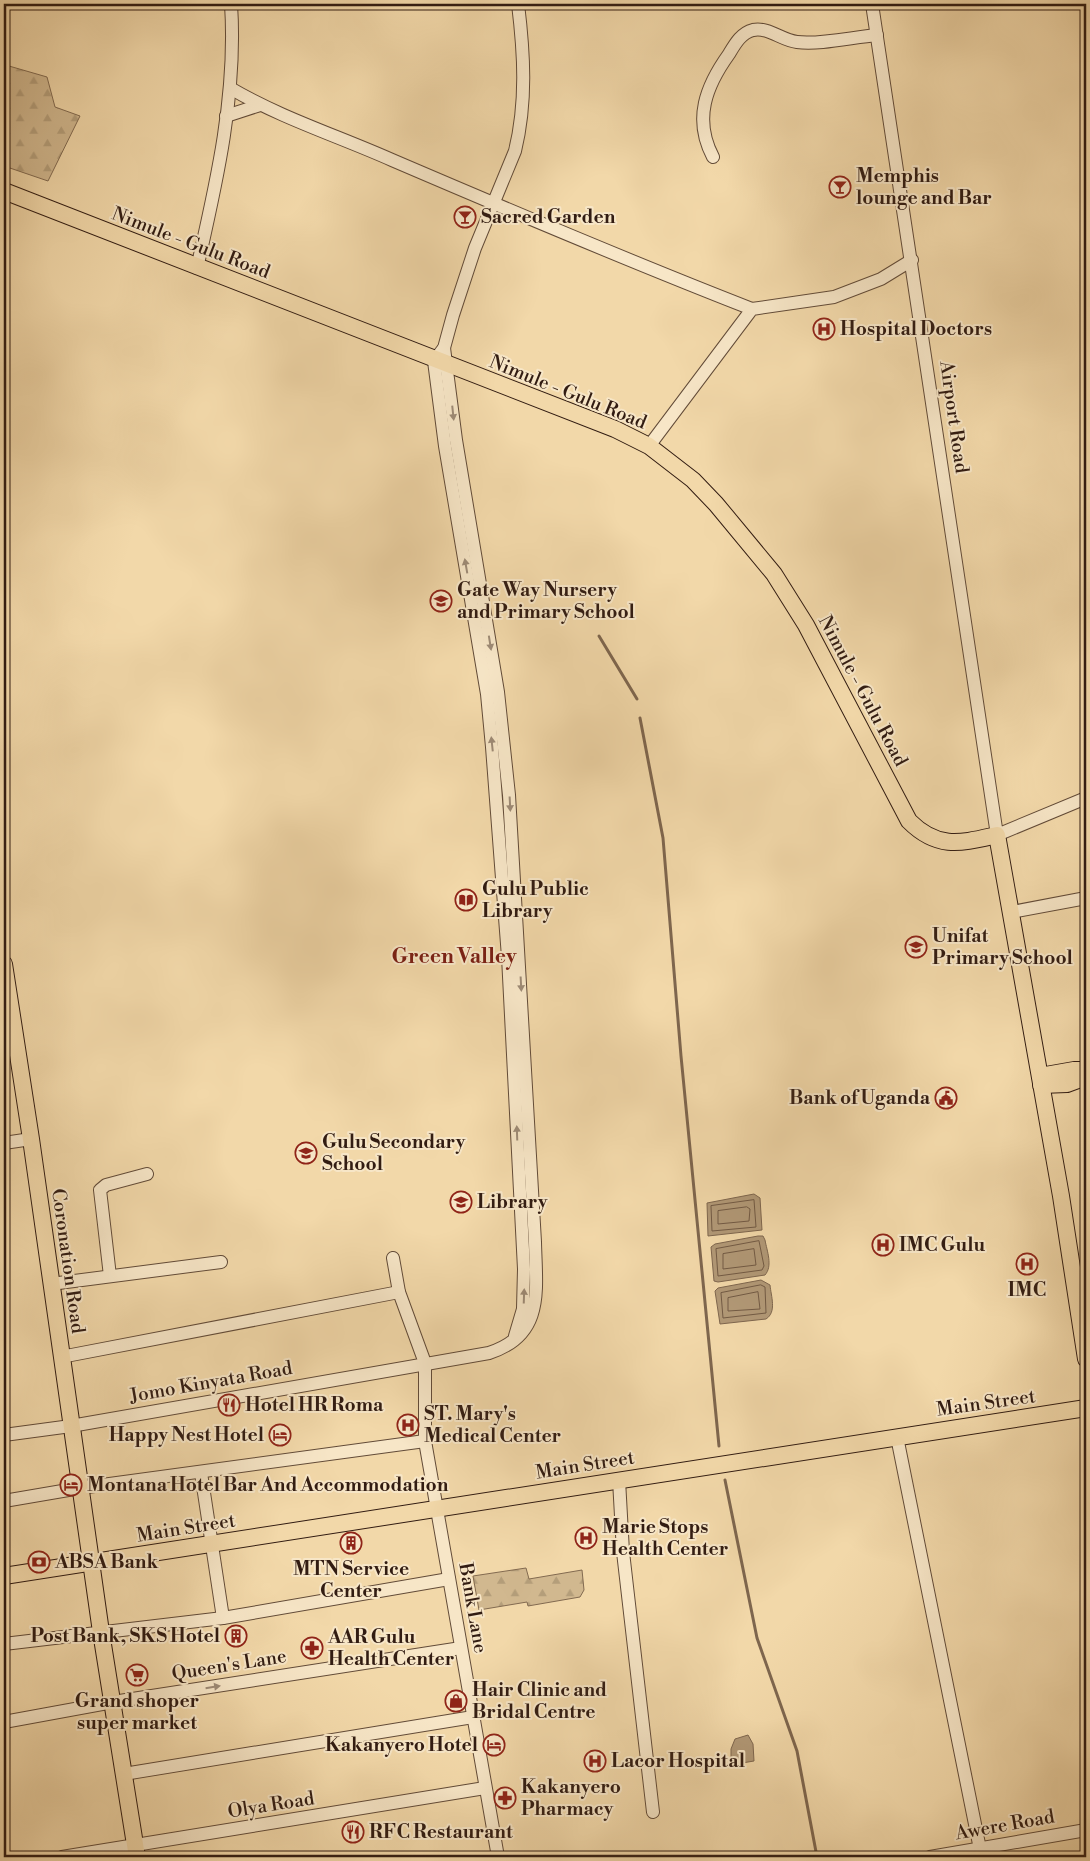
<svg xmlns="http://www.w3.org/2000/svg" width="1090" height="1861" font-family="'Libre Bodoni',serif">
<defs>
<pattern id="forest-firs" width="22" height="20" patternUnits="userSpaceOnUse" patternTransform="scale(1.25)"><rect width="22" height="20" fill="#d1b88f"/><path d="M5 1l3.5 6h-7zM16 11l3.5 6h-7z" fill="#b49e7a"/></pattern>
</defs>
<rect width="100%" height="100%" fill="#f2d8a9"/>
<filter id="stains"><feTurbulence type="fractalNoise" baseFrequency=".004" numOctaves="4"/><feColorMatrix values="0 0 0 0 .2 0 0 0 0 .09 0 0 0 0 .02 0 0 0 .5 -.17"/></filter>
<radialGradient id="worn" r=".72"><stop offset=".6" stop-color="#630" stop-opacity="0"/><stop offset="1" stop-color="#630" stop-opacity=".3"/></radialGradient>
<g fill="url(#forest-firs)" stroke="#826a50">
<path d="M9,66L47,77L55,107L80,116L48,181L4,166V83Z"/>
<path d="M526,1568L529,1579L582,1570L584,1590L580,1597L528,1606L527,1602L479,1610L473,1576Z"/>
</g>
<g fill="#b19876" stroke="#7e664e">
<path d="M754,1194L760,1198L762,1230L708,1236L707,1203Z"/>
<path d="M758,1236H763L765,1240C767,1251 773,1266 765,1275L718,1282L714,1281L711,1247L715,1244Z"/>
<path d="M761,1280L770,1285C771,1296 777,1312 766,1319L720,1324L715,1291L718,1288Z"/>
<path d="M748,1735L753,1744L754,1761L742,1763L731,1761V1749L735,1739Z"/>
</g>
<g fill="none" stroke-linecap="round" stroke-linejoin="round">
<g stroke="#725a44" stroke-width="1">
<path d="M754,1200L756,1227L712,1231L711,1206Z"/>
<path d="M747,1207L750,1209L749,1221L718,1224V1211Z"/>
<path d="M759,1241L764,1266L762,1270L718,1276L716,1249Z"/>
<path d="M754,1249L756,1265L723,1269V1254Z"/>
<path d="M761,1285L765,1287L766,1313L723,1318L721,1293Z"/>
<path d="M758,1292L760,1309L728,1311V1298Z"/>
</g>
<g stroke="#7e664e" stroke-width="3">
<path d="M599,636L637,699"/>
<path d="M640,718L663,838L681,1056L719,1446"/>
<path d="M725,1480L757,1638L797,1751L817,1857"/>
</g>
<g stroke="#624b38" stroke-width="14">
<g id="minor">
<path d="M872,4L997,835L1086,798"/>
<path d="M230,88C281,118 338,136 392,160C511,211 631,262 752,309"/>
<path d="M226,116L260,105"/>
<path d="M713,157C693,119 706,86 729,54C735,44 741,33 753,30C769,27 781,40 797,42C820,45 853,37 877,35"/>
<path d="M197,268C217,181 237,93 231,4"/>
<path d="M649,446L752,309L834,297L881,279L912,260"/>
<path d="M1012,912L1086,898"/>
<path d="M4,1143L31,1139"/>
<path d="M393,1258L399,1292L425,1363V1441L498,1857"/>
<path d="M110,1276L100,1190L106,1185L147,1174"/>
<path d="M51,1284L221,1262"/>
<path d="M515,1336L523,1309L524,1269L508,957L492,747L487,694L445,446L434,361L444,348L453,315L475,248L515,151C527,102 524,53 518,4"/>
<path d="M61,1357L399,1292"/>
<path d="M4,1435L71,1426L489,1353C545,1335 536,1290 535,1242L509,795L498,692L456,440L444,348"/>
<path d="M897,1437L980,1849"/>
<path d="M201,1473L223,1618"/>
<path d="M619,1480L623,1552L653,1812"/>
<path d="M4,1501L80,1488L425,1441"/>
<path d="M4,1644L223,1618L449,1579"/>
<path d="M4,1722L113,1702L461,1648"/>
<path d="M124,1774L473,1717"/>
<path d="M62,1857L485,1788"/>
<path d="M930,1857L1086,1830"/>
</g>
</g>
<g stroke="#321c12" stroke-width="18">
<g id="major">
<path d="M4,191L615,429L649,446L693,480L716,504L774,574L806,625L909,821C938,850 961,843 997,835L1061,1196L1086,1359"/>
<path d="M4,964L31,1139L101,1632L137,1857"/>
<path d="M1040,1076L1074,1070H1086"/>
<path d="M1041,1085L1067,1084L1086,1077"/>
<path d="M4,1576L1086,1408"/>
</g>
</g>
<use href="#minor" stroke="#f7e6c7" stroke-width="12"/>
<use href="#major" stroke="#f2d8a9" stroke-width="16"/>
</g>
<defs><path id="oneway-solid" d="M-6-.8H1V-3.2L6.5 0L1 3.2V.8H-6Z" transform="scale(1.25)"/></defs>
<g fill="#9e8b76">
<use href="#oneway-solid" transform="translate(453 413) rotate(84)"/>
<use href="#oneway-solid" transform="translate(466 566) rotate(-100)"/>
<use href="#oneway-solid" transform="translate(490 643) rotate(81)"/>
<use href="#oneway-solid" transform="translate(492 744) rotate(-96)"/>
<use href="#oneway-solid" transform="translate(510 804) rotate(87)"/>
<use href="#oneway-solid" transform="translate(521 984) rotate(87)"/>
<use href="#oneway-solid" transform="translate(517 1133) rotate(-92)"/>
<use href="#oneway-solid" transform="translate(524 1296) rotate(-88)"/>
<use href="#oneway-solid" transform="translate(213 1687) rotate(-9)"/>
</g>
<defs>
<g id="bar-ring" transform="scale(1.125)"><circle r="9.5" fill="#f7e6c7" stroke="#8f2418" stroke-width="1.5"/><path d="M-6-5H6L.8 .8V4.5H3.5V6h-7V4.5H-.8V.8Z" fill="#8f2418"/></g>
<g id="hospital-ring" transform="scale(1.125)"><circle r="9.5" fill="#f7e6c7" stroke="#8f2418" stroke-width="1.5"/><path d="M-5-5h3v3.5h4V-5h3V5h-3V1.5h-4V5h-3Z" fill="#8f2418"/></g>
<g id="school-ring" transform="scale(1.125)"><circle r="9.5" fill="#f7e6c7" stroke="#8f2418" stroke-width="1.5"/><path d="M0-5L7-2L0 1L-7-2ZM-4 1L0 2.5L4 1V4Q0 6-4 4Z" fill="#8f2418"/></g>
<g id="library-ring" transform="scale(1.125)"><circle r="9.5" fill="#f7e6c7" stroke="#8f2418" stroke-width="1.5"/><path d="M-6-4Q-3-5.5-.7-3.5V5Q-3 3-6 4ZM6-4Q3-5.5 .7-3.5V5Q3 3 6 4Z" fill="#8f2418"/></g>
<g id="civic-ring" transform="scale(1.125)"><circle r="9.5" fill="#f7e6c7" stroke="#8f2418" stroke-width="1.5"/><path d="M-.6-6.5H3V-4.5H.6V-3L4-1V1h2V6H-6V1h2V-1L-.6-3ZM-1.2 2.5V6h2.4V2.5Z" fill="#8f2418"/></g>
<g id="restaurant-ring" transform="scale(1.125)"><circle r="9.5" fill="#f7e6c7" stroke="#8f2418" stroke-width="1.5"/><path d="M-5-6h1v4h1v-4h1v4h1v-4h1v5L-1.5 .5V6h-2V.5L-5-1ZM5-6V6H3V1.5H1.5Q1.5-4 5-6Z" fill="#8f2418"/></g>
<g id="hotel-ring" transform="scale(1.125)"><circle r="9.5" fill="#f7e6c7" stroke="#8f2418" stroke-width="1.5"/><path d="M-6-4.5h1.5V1H6V5H4.5V3h-9V5H-6ZM-4 0a1.8 1.8 0 1 1 3.6 0ZM.5 0V-2.5h3Q6-2.5 6 0Z" fill="#8f2418"/></g>
<g id="building-ring" transform="scale(1.125)"><circle r="9.5" fill="#f7e6c7" stroke="#8f2418" stroke-width="1.5"/><path d="M-4-6H4V6H1V3H-1V6H-4ZM-2.5-4.3h1.7v1.8h-1.7ZM.8-4.3h1.7v1.8H.8ZM-2.5-1h1.7V.8h-1.7ZM.8-1h1.7V.8H.8Z" fill="#8f2418"/></g>
<g id="bank-ring" transform="scale(1.125)"><circle r="9.5" fill="#f7e6c7" stroke="#8f2418" stroke-width="1.5"/><path d="M-6-4H6V4H-6ZM0-2.3a2.3 2.3 0 1 0 0 4.6a2.3 2.3 0 1 0 0-4.6Z" fill="#8f2418"/></g>
<g id="pharmacy-ring" transform="scale(1.125)"><circle r="9.5" fill="#f7e6c7" stroke="#8f2418" stroke-width="1.5"/><path d="M-2-6h4v4h4v4h-4v4h-4v-4h-4v-4h4Z" fill="#8f2418"/></g>
<g id="supermarket-ring" transform="scale(1.125)"><circle r="9.5" fill="#f7e6c7" stroke="#8f2418" stroke-width="1.5"/><path d="M-6-5.5h2.5l.6 2H6L4.5 2H-2.5L-4.4-4H-6ZM-1.5 3.2a1.3 1.3 0 1 0 .1 0ZM3 3.2a1.3 1.3 0 1 0 .1 0Z" fill="#8f2418"/></g>
<g id="shop-ring" transform="scale(1.125)"><circle r="9.5" fill="#f7e6c7" stroke="#8f2418" stroke-width="1.5"/><path d="M-5-2.5h2.3a2.7 3.5 0 0 1 5.4 0H5L5.5 6h-11ZM-1.5-2.5h3a1.5 2.3 0 0 0-3 0Z" fill="#8f2418"/></g>
</defs>
<g fill-rule="evenodd">
<use href="#bar-ring" x="840" y="187"/>
<use href="#bar-ring" x="465" y="217"/>
<use href="#hospital-ring" x="824" y="329"/>
<use href="#school-ring" x="441" y="601"/>
<use href="#library-ring" x="466" y="900"/>
<use href="#school-ring" x="916" y="947"/>
<use href="#civic-ring" x="946" y="1098"/>
<use href="#school-ring" x="306" y="1153"/>
<use href="#school-ring" x="461" y="1202"/>
<use href="#hospital-ring" x="883" y="1245"/>
<use href="#hospital-ring" x="1027" y="1264"/>
<use href="#restaurant-ring" x="229" y="1405"/>
<use href="#hospital-ring" x="408" y="1425"/>
<use href="#hotel-ring" x="280" y="1435"/>
<use href="#hotel-ring" x="71" y="1485"/>
<use href="#hospital-ring" x="586" y="1538"/>
<use href="#building-ring" x="351" y="1543"/>
<use href="#bank-ring" x="39" y="1562"/>
<use href="#building-ring" x="236" y="1636"/>
<use href="#pharmacy-ring" x="312" y="1648"/>
<use href="#supermarket-ring" x="137" y="1675"/>
<use href="#shop-ring" x="456" y="1701"/>
<use href="#hotel-ring" x="494" y="1745"/>
<use href="#hospital-ring" x="595" y="1761"/>
<use href="#pharmacy-ring" x="505" y="1798"/>
<use href="#restaurant-ring" x="353" y="1832"/>
</g>
<g text-anchor="middle" dominant-baseline="central" stroke-width="4" stroke-linejoin="round" paint-order="stroke">
<g font-size="19" font-weight="bold" fill="#321c12" stroke="#f7e6c7" text-anchor="start">
<text x="856" y="176">Memphis<tspan x="856" dy="22">lounge and Bar</tspan></text>
<text x="481" y="217">Sacred Garden</text>
<text x="840" y="329">Hospital Doctors</text>
<text x="457" y="590">Gate Way Nursery<tspan x="457" dy="22">and Primary School</tspan></text>
<text x="482" y="889">Gulu Public<tspan x="482" dy="22">Library</tspan></text>
<text x="932" y="936">Unifat<tspan x="932" dy="22">Primary School</tspan></text>
<text x="930" y="1098" text-anchor="end">Bank of Uganda</text>
<text x="322" y="1142">Gulu Secondary<tspan x="322" dy="22">School</tspan></text>
<text x="477" y="1202">Library</text>
<text x="899" y="1245">IMC Gulu</text>
<text x="1027" y="1290" text-anchor="middle">IMC</text>
<text x="245" y="1405">Hotel HR Roma</text>
<text x="424" y="1414">ST. Mary's<tspan x="424" dy="22">Medical Center</tspan></text>
<text x="264" y="1435" text-anchor="end">Happy Nest Hotel</text>
<text x="87" y="1485">Montana Hotel Bar And Accommodation</text>
<text x="602" y="1527">Marie Stops<tspan x="602" dy="22">Health Center</tspan></text>
<text x="55" y="1562">ABSA Bank</text>
<text x="351" y="1569" text-anchor="middle">MTN Service<tspan x="351" dy="22">Center</tspan></text>
<text x="220" y="1636" text-anchor="end">Post Bank, SKS Hotel</text>
<text x="328" y="1637">AAR Gulu<tspan x="328" dy="22">Health Center</tspan></text>
<text x="472" y="1690">Hair Clinic and<tspan x="472" dy="22">Bridal Centre</tspan></text>
<text x="137" y="1701" text-anchor="middle">Grand shoper<tspan x="137" dy="22">super market</tspan></text>
<text x="478" y="1745" text-anchor="end">Kakanyero Hotel</text>
<text x="611" y="1761">Lacor Hospital</text>
<text x="521" y="1787">Kakanyero<tspan x="521" dy="22">Pharmacy</tspan></text>
<text x="369" y="1832">RFC Restaurant</text>
</g>
<g font-size="19" fill="#321c12" stroke="#f7e6c7">
<text transform="translate(191 243) rotate(21)">Nimule - Gulu Road</text>
<text transform="translate(568 392) rotate(22)">Nimule - Gulu Road</text>
<text transform="translate(954 417) rotate(82)">Airport Road</text>
<text transform="translate(863 691) rotate(62)">Nimule - Gulu Road</text>
<text transform="translate(68 1261) rotate(82)">Coronation Road</text>
<text transform="translate(211 1382) rotate(-10)">Jomo Kinyata Road</text>
<text transform="translate(986 1403) rotate(-8)">Main Street</text>
<text transform="translate(585 1465) rotate(-9)">Main Street</text>
<text transform="translate(186 1528) rotate(-9)">Main Street</text>
<text transform="translate(473 1608) rotate(80)">Bank Lane</text>
<text transform="translate(229 1665) rotate(-9)">Queen's Lane</text>
<text transform="translate(271 1805) rotate(-9)">Olya Road</text>
<text transform="translate(1005 1825) rotate(-10)">Awere Road</text>
</g>
<g font-size="21" font-weight="bold" fill="#7a1f14" stroke="#f7e6c7">
<text x="454" y="957">Green Valley</text>
</g>
</g>
<rect width="1090" height="1861" fill="none" stroke="#f2d8a9" stroke-width="20"/>
<rect x="5" y="5" width="1080" height="1851" fill="none" stroke="#321c12" stroke-width="2.5"/>
<rect x="10" y="10" width="1070" height="1841" fill="none" stroke="#321c12"/>
<rect width="100%" height="100%" filter="url(#stains)"/>
<rect width="100%" height="100%" fill="url(#worn)"/>
</svg>
